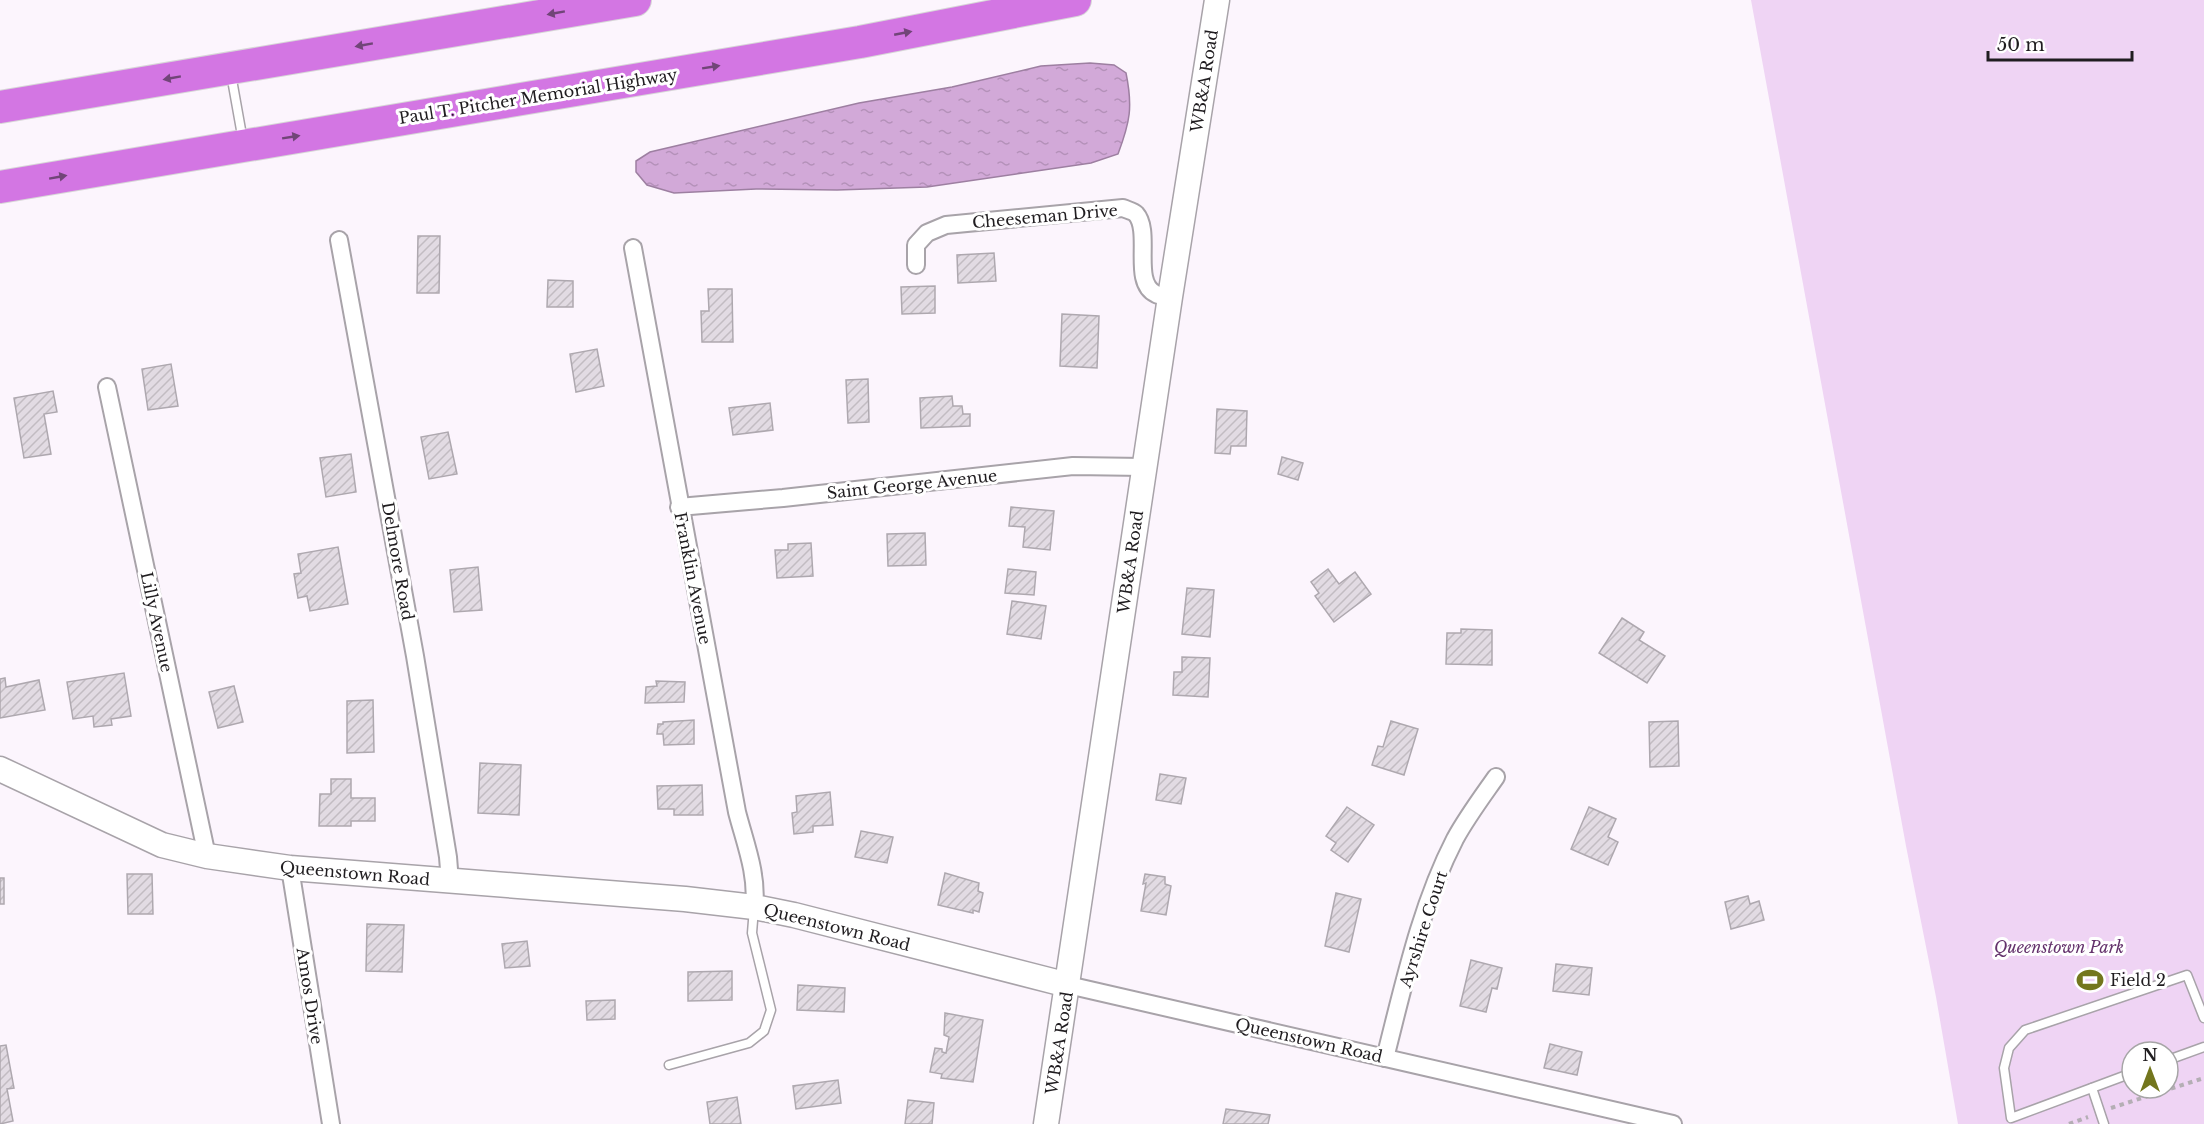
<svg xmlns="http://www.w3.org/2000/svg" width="2204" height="1124" font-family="'Libre Baskerville',serif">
<defs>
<pattern id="water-ripples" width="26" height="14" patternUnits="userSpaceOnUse" patternTransform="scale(1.5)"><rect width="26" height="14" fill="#d2a9d8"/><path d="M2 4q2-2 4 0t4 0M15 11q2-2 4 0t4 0" fill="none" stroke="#b491b9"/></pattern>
<pattern id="building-hatch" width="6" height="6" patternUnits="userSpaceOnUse" patternTransform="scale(1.5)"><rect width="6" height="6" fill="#e2dbe3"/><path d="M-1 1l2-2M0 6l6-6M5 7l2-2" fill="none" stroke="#c2bcc2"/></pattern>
</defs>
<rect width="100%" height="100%" fill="#fcf5fd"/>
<path fill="#efd4f4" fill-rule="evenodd" d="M1751,0H2204V1124H1958L1936,997L1906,846ZM2132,1052H2168V1088H2132Z"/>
<path fill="url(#water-ripples)" stroke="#9d7fa1" stroke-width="1.5" d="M1090,63L1114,65L1126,73C1133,107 1130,122 1118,154L1091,163L927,187L837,190L756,189L674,193L647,185L636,172V161L650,152L859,103L952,87L1041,66Z"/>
<g fill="url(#building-hatch)" stroke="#aea8af" stroke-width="1.5">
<path d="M418,236H440L439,293H417Z"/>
<path d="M994,253L996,281L958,283L957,255Z"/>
<path d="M548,280L573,281V307H547Z"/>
<path d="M935,286V313L902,314L901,287Z"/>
<path d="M708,289H732L733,342H702L701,311H709Z"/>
<path d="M1062,314L1099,316L1097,368L1060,366Z"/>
<path d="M597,349L604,386L576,392L570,354Z"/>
<path d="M171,364L178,406L148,410L142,369Z"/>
<path d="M868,379L869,422L848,423L846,380Z"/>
<path d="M53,391L57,412L44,414L51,454L24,458L14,398Z"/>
<path d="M952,396L953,406H962L963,414H970V426L921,428L920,398Z"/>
<path d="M770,403L773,430L733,435L729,408Z"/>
<path d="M1217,409L1247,411L1246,446H1231L1230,454L1215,453Z"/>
<path d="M448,432L457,474L429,479L421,437Z"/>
<path d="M351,454L356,492L326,497L320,458Z"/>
<path d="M1282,457L1303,463L1298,480L1278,474Z"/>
<path d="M1011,507L1054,511L1050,550L1023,547L1025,527L1009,526Z"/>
<path d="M925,533L926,565L888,566L887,534Z"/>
<path d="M811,543L813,576L777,578L775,550H788V544Z"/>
<path d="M338,547L348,604L310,611L307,596L298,598L294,574L301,573L298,554Z"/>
<path d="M478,567L482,610L454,612L450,570Z"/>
<path d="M1008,569L1036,572L1034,595L1005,593Z"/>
<path d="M1328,569L1339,584L1355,572L1371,594L1334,622L1315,596L1319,593L1311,582Z"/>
<path d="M1187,588L1214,590L1210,637L1182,634Z"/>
<path d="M1012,601L1046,606L1041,639L1007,634Z"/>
<path d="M1622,618L1644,632L1639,640L1665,656L1647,683L1599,653Z"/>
<path d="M1461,629L1492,630V665L1446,664L1447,633H1461Z"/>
<path d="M1182,657L1210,658L1208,697L1173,695L1174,672H1182Z"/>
<path d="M124,673L131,716L111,719L112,725L94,727L93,716L73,719L67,682Z"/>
<path d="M5,678L6,687L39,680L45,710L0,718V679Z"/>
<path d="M656,681L685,682L684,702L645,703L646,687L657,686Z"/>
<path d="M234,686L243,722L218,728L209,692Z"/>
<path d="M373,700L374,752L347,753V701Z"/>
<path d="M694,720V744L664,745L663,734H657L658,724H663V722Z"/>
<path d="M1391,721L1418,729L1404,775L1372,765L1378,746L1383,747Z"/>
<path d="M1678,721L1679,766L1650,767L1649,722Z"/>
<path d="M480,763L521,765L519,815L478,813Z"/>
<path d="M1160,774L1186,778L1181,804L1156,800Z"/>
<path d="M331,779H351V798H375V821H351V826H319L320,794H331Z"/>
<path d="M702,785L703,815H674V809H658L657,786Z"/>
<path d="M830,792L833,825L813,826V832L794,834L792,813L797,812L796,796Z"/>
<path d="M1347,807L1374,825L1348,862L1331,850L1336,843L1326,836Z"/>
<path d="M1589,807L1616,819L1608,837L1618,842L1608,865L1571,849Z"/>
<path d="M861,831L893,837L887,863L855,857Z"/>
<path d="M945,873L979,883L978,891L983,893L979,912L973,910V913L938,905Z"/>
<path d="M127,874H152L153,914H128Z"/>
<path d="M1145,874L1165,877V884L1171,886L1166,915L1141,911L1146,883L1143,884Z"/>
<rect x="0" y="878" width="4" height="26"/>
<path d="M1336,893L1361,899L1349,952L1325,946Z"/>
<path d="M1748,896L1750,904L1759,901L1764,920L1731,929L1725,902Z"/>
<path d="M367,924L404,925L402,972L366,971Z"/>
<path d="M527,941L530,966L505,968L502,944Z"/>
<path d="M1471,960L1502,968L1497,989L1492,988L1486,1012L1460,1006Z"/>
<path d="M1556,964L1592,968L1589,995L1553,991Z"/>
<path d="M732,971V1000L688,1001V972Z"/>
<path d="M798,985L845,988L844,1012L797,1010Z"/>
<path d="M615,1000V1019L587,1020L586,1001Z"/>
<path d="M945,1013L983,1020L973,1082L941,1078L942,1074L930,1072L935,1048L942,1049V1052L946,1053L949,1037L944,1035Z"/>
<path d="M1550,1044L1582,1052L1577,1075L1544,1068Z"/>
<path d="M6,1045L14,1088L7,1089L13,1121L0,1124V1046Z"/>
<path d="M838,1080L841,1103L796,1109L793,1086Z"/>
<path d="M737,1097L741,1124H710L707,1102Z"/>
<path d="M908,1100L934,1103L932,1124H905Z"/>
<path d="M1226,1109L1270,1115L1268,1124H1223Z"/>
</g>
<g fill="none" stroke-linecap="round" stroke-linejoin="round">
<g stroke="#a8a3a9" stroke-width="11">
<g id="lane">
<path d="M231,74L243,141"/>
<path d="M2168,1060L2204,1047"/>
<path d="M669,1065L749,1043L764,1031L771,1010L752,933L754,908"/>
<path d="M2132,1073L2011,1118L2004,1068L2009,1048L2025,1030L2187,975L2204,1018"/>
<path d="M2092,1088L2104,1124"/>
</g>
</g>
<g stroke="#a8a3a9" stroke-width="20">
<g id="street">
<path d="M339,240L415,656L448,857L450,882"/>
<path d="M633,248L737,812C745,843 758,875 754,907"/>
<path d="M916,265V245L927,233L946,225L1123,208C1127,210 1133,211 1136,214C1152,232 1131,283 1156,294C1160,296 1166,296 1170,297"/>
<path d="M107,387L207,856"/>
<path d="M679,507L783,498L1073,466L1144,467"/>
<path d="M290,868L331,1124"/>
<path d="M1068,985L1673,1124"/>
<path d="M1385,1058C1404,984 1420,907 1455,839C1467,817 1482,797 1496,777"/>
</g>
</g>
<g stroke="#a8a3a9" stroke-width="27">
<g id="secondary">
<path d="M0,769L162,845L207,856L290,868L685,899L754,907L794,915L1068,985"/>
<path d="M1046,1124L1170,297L1217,0"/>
</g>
</g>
<g stroke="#d7d6d7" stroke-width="34">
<g id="highway">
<path d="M0,107L635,0"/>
<path d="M0,187L860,42L1075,0"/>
</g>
</g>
<g stroke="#b4aeb4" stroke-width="4" stroke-dasharray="4.5 4.5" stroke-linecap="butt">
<path d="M2111,1108L2204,1078"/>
<path d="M2069,1124L2088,1117"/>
</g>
<use href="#lane" stroke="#fff" stroke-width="8"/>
<use href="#street" stroke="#fff" stroke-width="16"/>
<use href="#secondary" stroke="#fff" stroke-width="24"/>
<use href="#highway" stroke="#d376e3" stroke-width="32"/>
</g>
<defs><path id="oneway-solid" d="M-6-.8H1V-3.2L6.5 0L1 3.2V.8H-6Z" transform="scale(1.5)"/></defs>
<g fill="#714578">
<use href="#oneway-solid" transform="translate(556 13) rotate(170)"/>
<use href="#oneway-solid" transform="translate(903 33) rotate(-11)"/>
<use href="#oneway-solid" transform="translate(364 45) rotate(170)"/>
<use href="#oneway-solid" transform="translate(711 67) rotate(-9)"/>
<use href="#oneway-solid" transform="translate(172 78) rotate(170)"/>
<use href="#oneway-solid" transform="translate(291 137) rotate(-9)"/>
<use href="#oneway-solid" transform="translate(58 177) rotate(-10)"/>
</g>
<defs>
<g id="stadium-bare" transform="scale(2.07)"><path d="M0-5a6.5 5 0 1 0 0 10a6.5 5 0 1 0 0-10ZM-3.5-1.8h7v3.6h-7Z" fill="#73761d" stroke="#fff" stroke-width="2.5" paint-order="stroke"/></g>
</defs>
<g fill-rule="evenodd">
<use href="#stadium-bare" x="2090" y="980"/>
</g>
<g text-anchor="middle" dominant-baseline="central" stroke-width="6" stroke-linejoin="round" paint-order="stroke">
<g font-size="16" fill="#201d20" stroke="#fff">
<text transform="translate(1204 81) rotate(-81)">WB&amp;A Road</text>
<text transform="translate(538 96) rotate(-9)">Paul T. Pitcher Memorial Highway</text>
<text transform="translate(1045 216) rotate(-5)">Cheeseman Drive</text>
<text transform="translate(912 484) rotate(-6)">Saint George Avenue</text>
<text transform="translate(398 561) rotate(80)">Delmore Road</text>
<text transform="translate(1130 562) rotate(-82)">WB&amp;A Road</text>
<text transform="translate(693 578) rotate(79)">Franklin Avenue</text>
<text transform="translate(157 622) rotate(78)">Lilly Avenue</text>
<text transform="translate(355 873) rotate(5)">Queenstown Road</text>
<text transform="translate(837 927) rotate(14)">Queenstown Road</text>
<text transform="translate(1423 929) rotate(-72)">Ayrshire Court</text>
<text transform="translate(310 996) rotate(81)">Amos Drive</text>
<text transform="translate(1309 1040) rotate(13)">Queenstown Road</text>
<text transform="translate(1059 1043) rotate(-81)">WB&amp;A Road</text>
</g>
<g font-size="16" font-style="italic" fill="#64326c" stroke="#fff">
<text x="2059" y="947">Queenstown Park</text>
</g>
<g font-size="16" fill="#201d20" stroke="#fff" text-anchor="start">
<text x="2110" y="980">Field 2</text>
</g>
</g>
<g transform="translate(2150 1070)"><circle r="28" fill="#ffffff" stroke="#a6a5a6" stroke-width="1.5"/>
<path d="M0-4.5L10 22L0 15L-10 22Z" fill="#73761d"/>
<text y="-9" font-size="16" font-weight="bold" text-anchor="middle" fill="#201d20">N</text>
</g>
<path d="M1988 51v9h144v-9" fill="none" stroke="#201d20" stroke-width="3"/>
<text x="1997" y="51" font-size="18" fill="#201d20" stroke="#ffffff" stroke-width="4.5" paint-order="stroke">50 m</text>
</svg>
